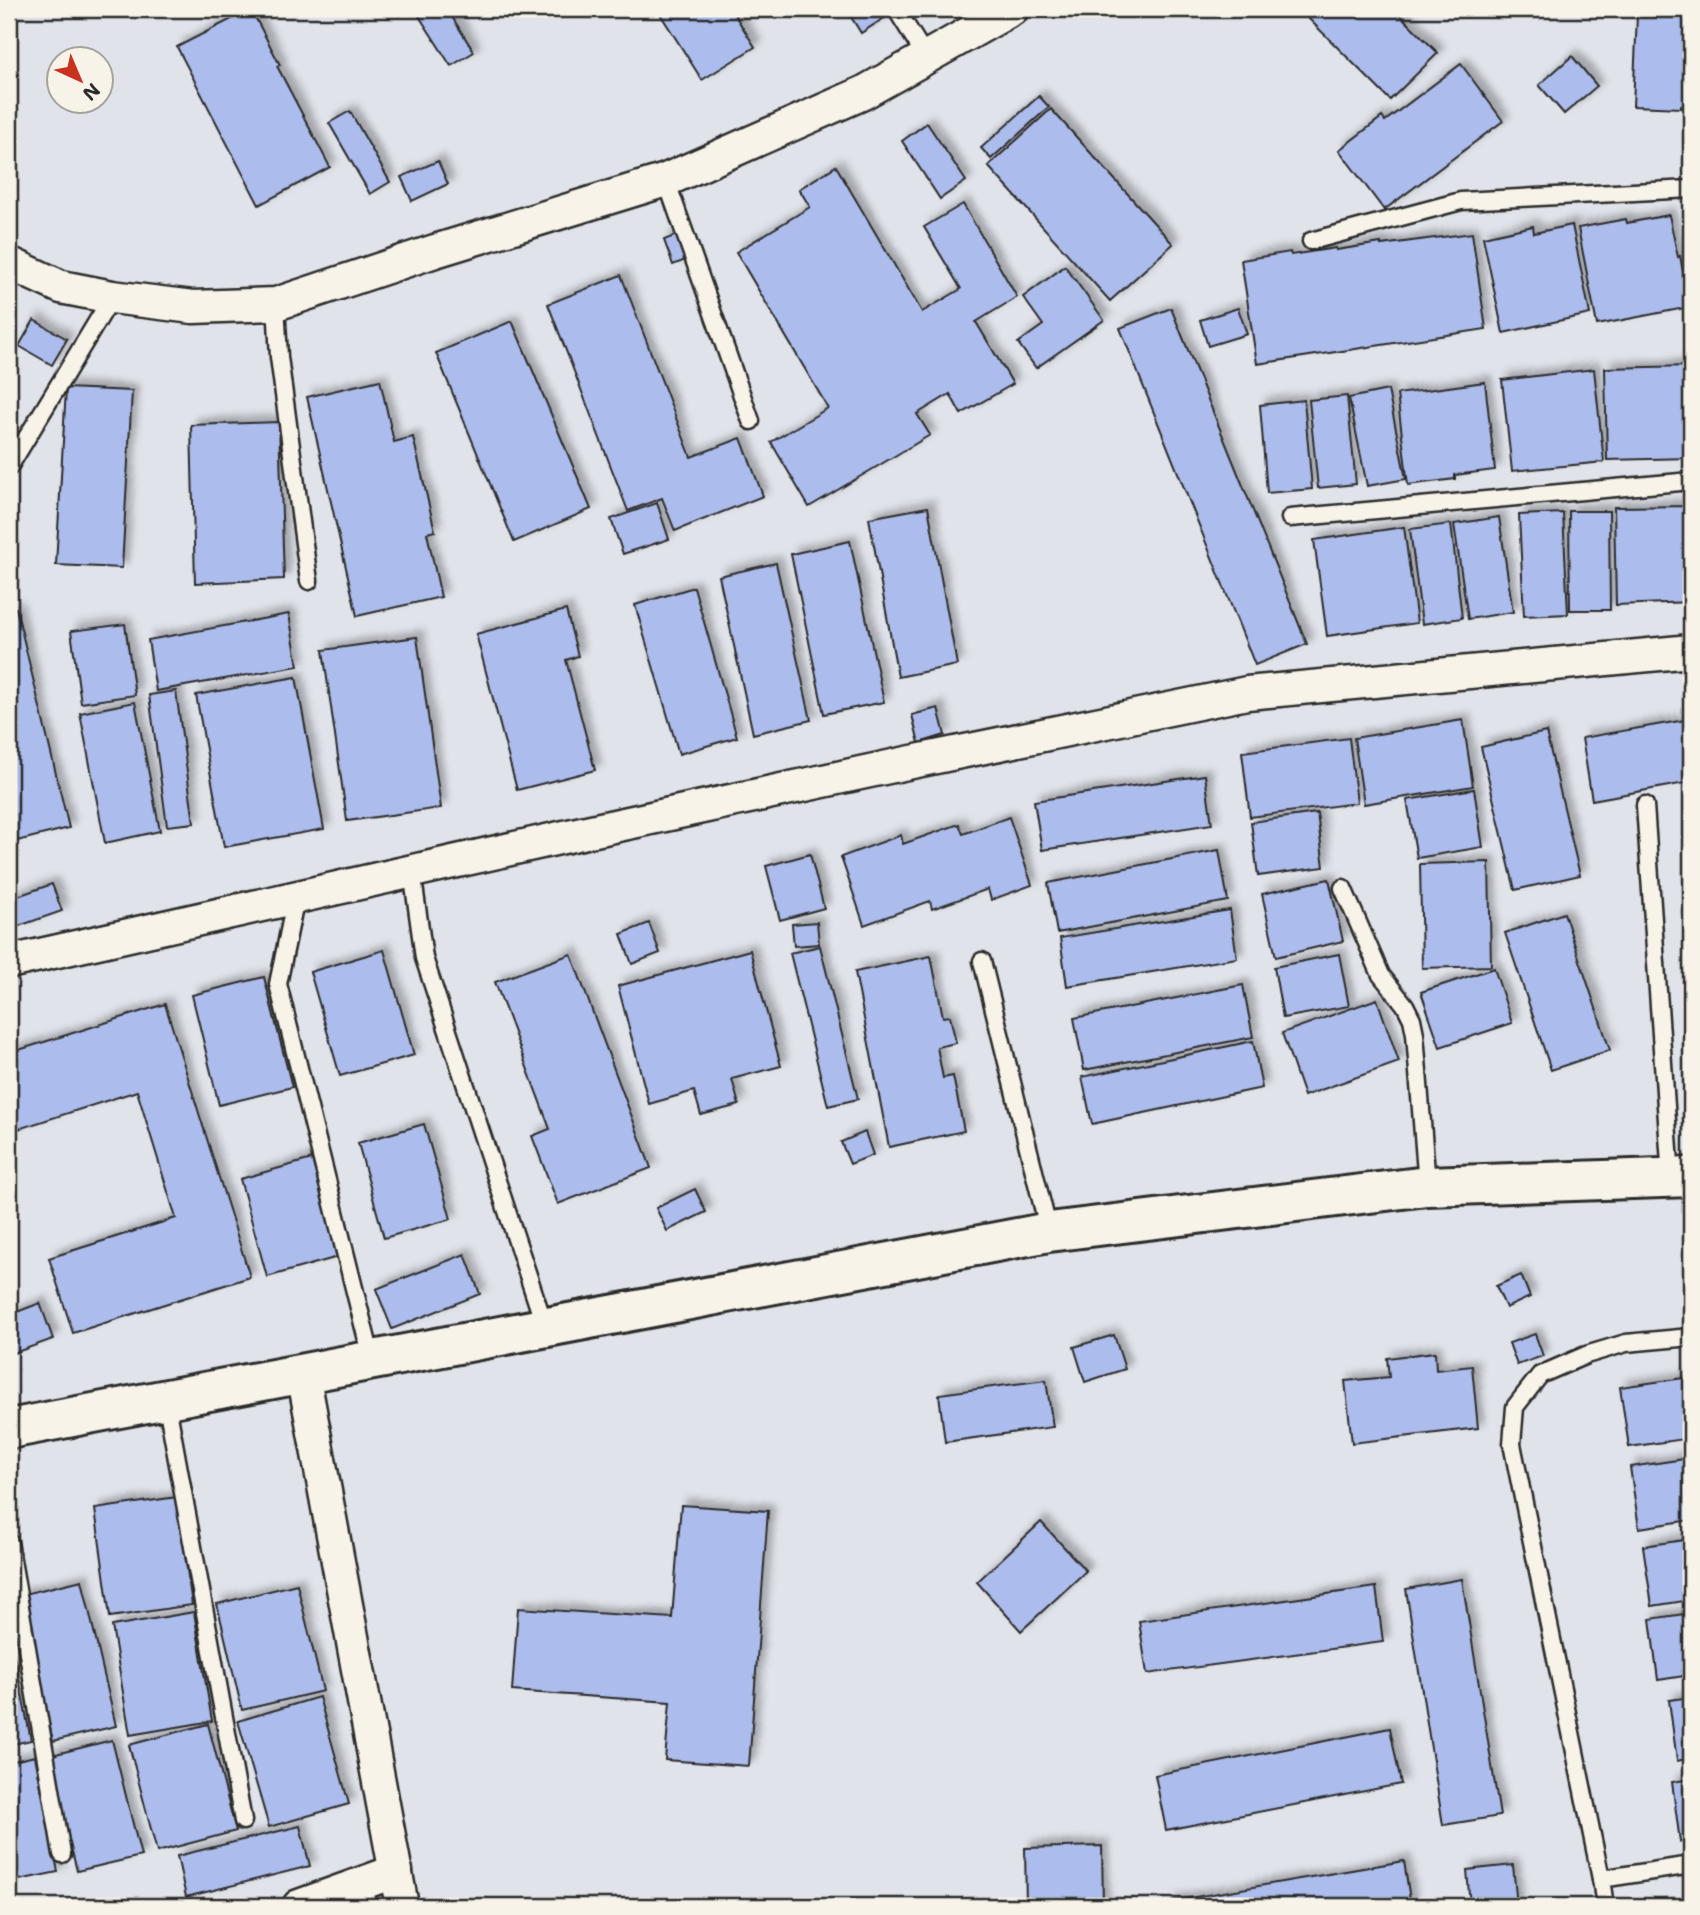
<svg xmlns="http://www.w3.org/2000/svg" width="1700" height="1915" font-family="'Shantell Sans',sans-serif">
<defs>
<filter id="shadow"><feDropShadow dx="6" dy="-6" stdDeviation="3.5" flood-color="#0004"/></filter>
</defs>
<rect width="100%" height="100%" fill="#e0e3ea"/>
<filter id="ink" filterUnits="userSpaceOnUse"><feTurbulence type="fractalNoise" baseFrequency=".0143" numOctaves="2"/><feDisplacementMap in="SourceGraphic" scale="14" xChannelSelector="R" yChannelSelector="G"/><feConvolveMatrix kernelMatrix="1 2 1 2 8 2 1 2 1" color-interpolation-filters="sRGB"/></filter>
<g filter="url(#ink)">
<g fill="#acbded" stroke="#2b2b2b" stroke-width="2" filter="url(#shadow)">
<path d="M251,9L280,65L277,66L330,167L259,205L177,47Z"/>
<path d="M430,9H447L474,52L451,66L419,16Z"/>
<path d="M657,9H731L755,47L702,80Z"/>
<path d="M846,9H889L892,13L861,33Z"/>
<path d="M1299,9H1394L1438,53L1390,100Z"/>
<path d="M1637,15L1691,17V107L1681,106V108L1633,106Z"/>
<path d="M1572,56L1597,86L1564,114L1539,85Z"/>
<path d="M1461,64L1503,121L1384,210L1339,150L1382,117L1385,121Z"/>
<path d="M1039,96L1049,107L991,159L981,148Z"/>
<path d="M1051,109L1173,244L1110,301L988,166Z"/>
<path d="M350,111L390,182L370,194L329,123Z"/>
<path d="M927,123L966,181L940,199L902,141Z"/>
<path d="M438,161L448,184L412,201L401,177Z"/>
<path d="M836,166L922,312L961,289L924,227L963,204L1017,297L976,322L1013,384L961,414L950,394L917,414L930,435L809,507L771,442L828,408L736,252L810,207L799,189Z"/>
<path d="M1669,215L1678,257L1680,256L1690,307L1597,325L1578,228L1626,219L1627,223Z"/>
<path d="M1572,225L1590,314L1503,333L1483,237L1533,226L1534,233Z"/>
<path d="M682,233L691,258L673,265L664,240Z"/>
<path d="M1472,233L1486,329L1257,364L1241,260L1290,252L1291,255L1336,248V250L1381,243V245Z"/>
<path d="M1065,266L1104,320L1036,368L1018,343L1043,325L1023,297Z"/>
<path d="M621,275L691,457L741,438L763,496L675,531L662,498L628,511L548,304Z"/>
<path d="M1171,308L1307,644L1255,665L1120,328Z"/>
<path d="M1238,308L1247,334L1208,346L1200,320Z"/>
<path d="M34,320L67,339L52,365L19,346Z"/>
<path d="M512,321L591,509L514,542L436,353Z"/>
<path d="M1691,366V458L1607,460L1605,368Z"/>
<path d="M1594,369L1604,462L1512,471L1502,380Z"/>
<path d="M380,380L394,442L413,437L435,531L427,533L441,597L357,616L307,397Z"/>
<path d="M1485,382L1495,470L1455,475V479L1408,485L1397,394Z"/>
<path d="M66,388L132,391L122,568L56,565Z"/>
<path d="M1388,390L1406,479L1367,486L1349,398Z"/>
<path d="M1347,396L1356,484L1318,488L1309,400Z"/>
<path d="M1304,400L1312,489L1267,493L1260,405Z"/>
<path d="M279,422L284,579L195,583L191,425Z"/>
<path d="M657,503L669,539L623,554L611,519Z"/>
<path d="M1691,506V602L1616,605L1614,507Z"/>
<path d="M928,507L957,665L898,677L869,518Z"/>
<path d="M1569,511H1609L1610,610H1570Z"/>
<path d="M1563,513L1568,614L1524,616L1519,515Z"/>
<path d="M1499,517L1513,612L1468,619L1454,524Z"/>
<path d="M1451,524L1462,618L1422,624L1410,529Z"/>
<path d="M1404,527L1417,623L1327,636L1314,540Z"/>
<path d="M850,541L884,702L824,714L791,554Z"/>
<path d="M776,563L811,720L753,734L719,576Z"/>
<path d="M694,587L737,737L679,754L635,605Z"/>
<path d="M16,608L69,828L9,843V610Z"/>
<path d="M566,610L578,656L566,660L595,770L517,790L476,634Z"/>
<path d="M289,614L298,666L156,691L148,640Z"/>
<path d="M125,624L135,695L81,703L71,631Z"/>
<path d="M417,637L441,808L347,821L323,650Z"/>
<path d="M296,677L324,829L224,847L196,695Z"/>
<path d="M176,691L194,823L167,826L149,695Z"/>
<path d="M135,702L160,831L105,843L80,713Z"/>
<path d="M938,708L945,735L919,743L912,715Z"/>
<path d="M1691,719V782L1592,800L1582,738Z"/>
<path d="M1463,720L1473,786L1364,804L1354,738Z"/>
<path d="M1546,732L1580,875L1515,890L1481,747Z"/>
<path d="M1349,738L1357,803L1250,817L1242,752Z"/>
<path d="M1205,775L1212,824L1042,850L1034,801Z"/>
<path d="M1474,789L1483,847L1417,858L1407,800Z"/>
<path d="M1317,813L1324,867L1258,876L1251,822Z"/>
<path d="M1009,817L1032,885L991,900L988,889L932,909L930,901L864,925L841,857L901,835L903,844L959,824L963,834Z"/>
<path d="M1219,850L1228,901L1057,933L1048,883Z"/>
<path d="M810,854L824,908L780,920L766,866Z"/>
<path d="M1489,862L1491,966L1422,968L1420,864Z"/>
<path d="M1329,879L1343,941L1276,957L1262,894Z"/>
<path d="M52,884L62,911L16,927L9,907V899Z"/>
<path d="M1230,910L1237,958L1067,986L1060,938Z"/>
<path d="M1564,913L1610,1050L1551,1070L1505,933Z"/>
<path d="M817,922L819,944L794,946L792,924Z"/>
<path d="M649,923L660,953L632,964L621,934Z"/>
<path d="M820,946L858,1099L828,1106L790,953Z"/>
<path d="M384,950L414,1055L340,1076L310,972Z"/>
<path d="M750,950L781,1066L732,1079L739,1105L701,1115L694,1091L649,1104L618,986Z"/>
<path d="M571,954L651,1168L558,1204L532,1136L550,1129L495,982Z"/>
<path d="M1339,954L1349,1006L1283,1018L1274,967Z"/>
<path d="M931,956L943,1017L950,1016L956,1043L937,1047L943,1078L953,1076L964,1131L889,1147L855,972Z"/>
<path d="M1494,968L1512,1023L1440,1047L1421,992Z"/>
<path d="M264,977L292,1087L219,1105L192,995Z"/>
<path d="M1243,985L1253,1037L1084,1070L1074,1018Z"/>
<path d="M1377,999L1399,1062L1304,1096L1282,1033Z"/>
<path d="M165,1004L250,1277L73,1333L49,1258L176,1218L137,1091L9,1132V1053Z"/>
<path d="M1253,1041L1262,1088L1092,1124L1082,1077Z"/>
<path d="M424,1124L451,1219L384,1238L358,1143Z"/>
<path d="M865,1132L873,1155L850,1164L841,1142Z"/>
<path d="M312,1159L338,1257L267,1277L240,1179Z"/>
<path d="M695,1189L706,1212L667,1231L656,1208Z"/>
<path d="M465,1254L480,1294L392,1329L376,1289Z"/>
<path d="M1521,1275L1530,1297L1506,1308L1496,1286Z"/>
<path d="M40,1303L53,1339L14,1353L9,1340V1315Z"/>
<path d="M1535,1334L1543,1356L1517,1365L1509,1343Z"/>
<path d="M1114,1335L1125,1369L1085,1382L1074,1347Z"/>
<path d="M1435,1352L1436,1370L1472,1366L1478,1428L1352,1443L1345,1381L1389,1377L1387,1358Z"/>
<path d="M1691,1377V1438L1629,1447L1620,1387Z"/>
<path d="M1046,1380L1053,1427L945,1442L939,1394Z"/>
<path d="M1691,1458V1520L1639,1528L1630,1467Z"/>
<path d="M177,1497L192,1605L110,1617L95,1509Z"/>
<path d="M681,1505L768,1511L749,1766L665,1760L670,1702L512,1691L518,1608L672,1618Z"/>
<path d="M1041,1522L1086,1571L1021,1631L977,1582Z"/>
<path d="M1691,1539V1600L1652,1606L1643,1546Z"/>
<path d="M1462,1579L1500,1816L1443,1825L1406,1589Z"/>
<path d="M82,1580L116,1726L53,1741L20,1595Z"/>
<path d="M297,1584L323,1691L242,1710L217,1604Z"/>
<path d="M1376,1587L1383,1642L1147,1674L1139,1621Z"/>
<path d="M194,1612L212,1721L130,1735L112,1626Z"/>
<path d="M1691,1613V1675L1658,1680L1650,1619Z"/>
<path d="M9,1629L31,1740L9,1745Z"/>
<path d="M319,1697L349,1804L269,1827L238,1721Z"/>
<path d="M1691,1697V1758L1677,1761L1669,1700Z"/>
<path d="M208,1724L236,1831L157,1852L129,1745Z"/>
<path d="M1390,1728L1401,1784L1166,1830L1155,1775Z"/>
<path d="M112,1740L141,1856L77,1871L48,1756Z"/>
<path d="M35,1756L58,1872L9,1882V1762Z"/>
<path d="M1691,1779V1841L1680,1842L1672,1782Z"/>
<path d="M300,1826L310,1866L186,1897L177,1856Z"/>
<path d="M1102,1846L1103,1906H1026L1025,1848Z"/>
<path d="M1404,1861L1411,1906H1173L1172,1901Z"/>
<path d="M1513,1865L1517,1906H1470L1467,1870Z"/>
</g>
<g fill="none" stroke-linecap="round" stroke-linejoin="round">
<g stroke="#2b2b2b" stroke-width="21">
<g id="lane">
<path d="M896,9L926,57"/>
<path d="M666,180L751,421"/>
<path d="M1311,241L1461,201L1691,189"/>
<path d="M276,304L279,357L309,581"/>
<path d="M9,467L112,297"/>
<path d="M1290,518L1691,481"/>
<path d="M1645,805L1671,1178"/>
<path d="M412,871L424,958L545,1327"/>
<path d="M1343,888L1381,975L1405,1005L1412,1019L1415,1034L1427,1185"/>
<path d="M296,897L278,984L372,1360"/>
<path d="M982,961L1049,1232"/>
<path d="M166,1399L243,1821"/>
<path d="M9,1542L62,1854"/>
<path d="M1601,1879L1691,1865"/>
<path d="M1605,1906L1601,1879L1512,1444L1515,1407L1540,1375L1586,1355L1626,1343L1691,1337"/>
</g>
</g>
<g stroke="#2b2b2b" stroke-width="37">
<g id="street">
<path d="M9,263L61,287L112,297L193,307L276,304L435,251L666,180L863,93L1012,9"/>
<path d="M9,962L586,832L907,763L1247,693L1691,651"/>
<path d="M303,1373L402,1906"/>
<path d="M299,1906L396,1871"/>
</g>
</g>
<g stroke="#2b2b2b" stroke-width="44">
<path id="secondary" d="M9,1429L1049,1232L1427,1186L1691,1177"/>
</g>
<use href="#lane" stroke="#f7f3e8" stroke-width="16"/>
<use href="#street" stroke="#f7f3e8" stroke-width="32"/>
<use href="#secondary" stroke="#f7f3e8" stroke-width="38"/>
</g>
</g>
<rect width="1700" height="1915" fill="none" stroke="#f7f3e8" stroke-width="35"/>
<rect x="18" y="18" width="1665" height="1880" fill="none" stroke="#2b2b2b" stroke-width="2.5" filter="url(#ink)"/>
<g transform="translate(80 80) rotate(136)"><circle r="33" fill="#f7f3e8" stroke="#a5a39c" stroke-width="2"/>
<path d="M0-5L12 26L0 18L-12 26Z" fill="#c8321e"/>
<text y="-10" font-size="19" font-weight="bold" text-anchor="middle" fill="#2b2b2b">N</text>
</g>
</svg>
